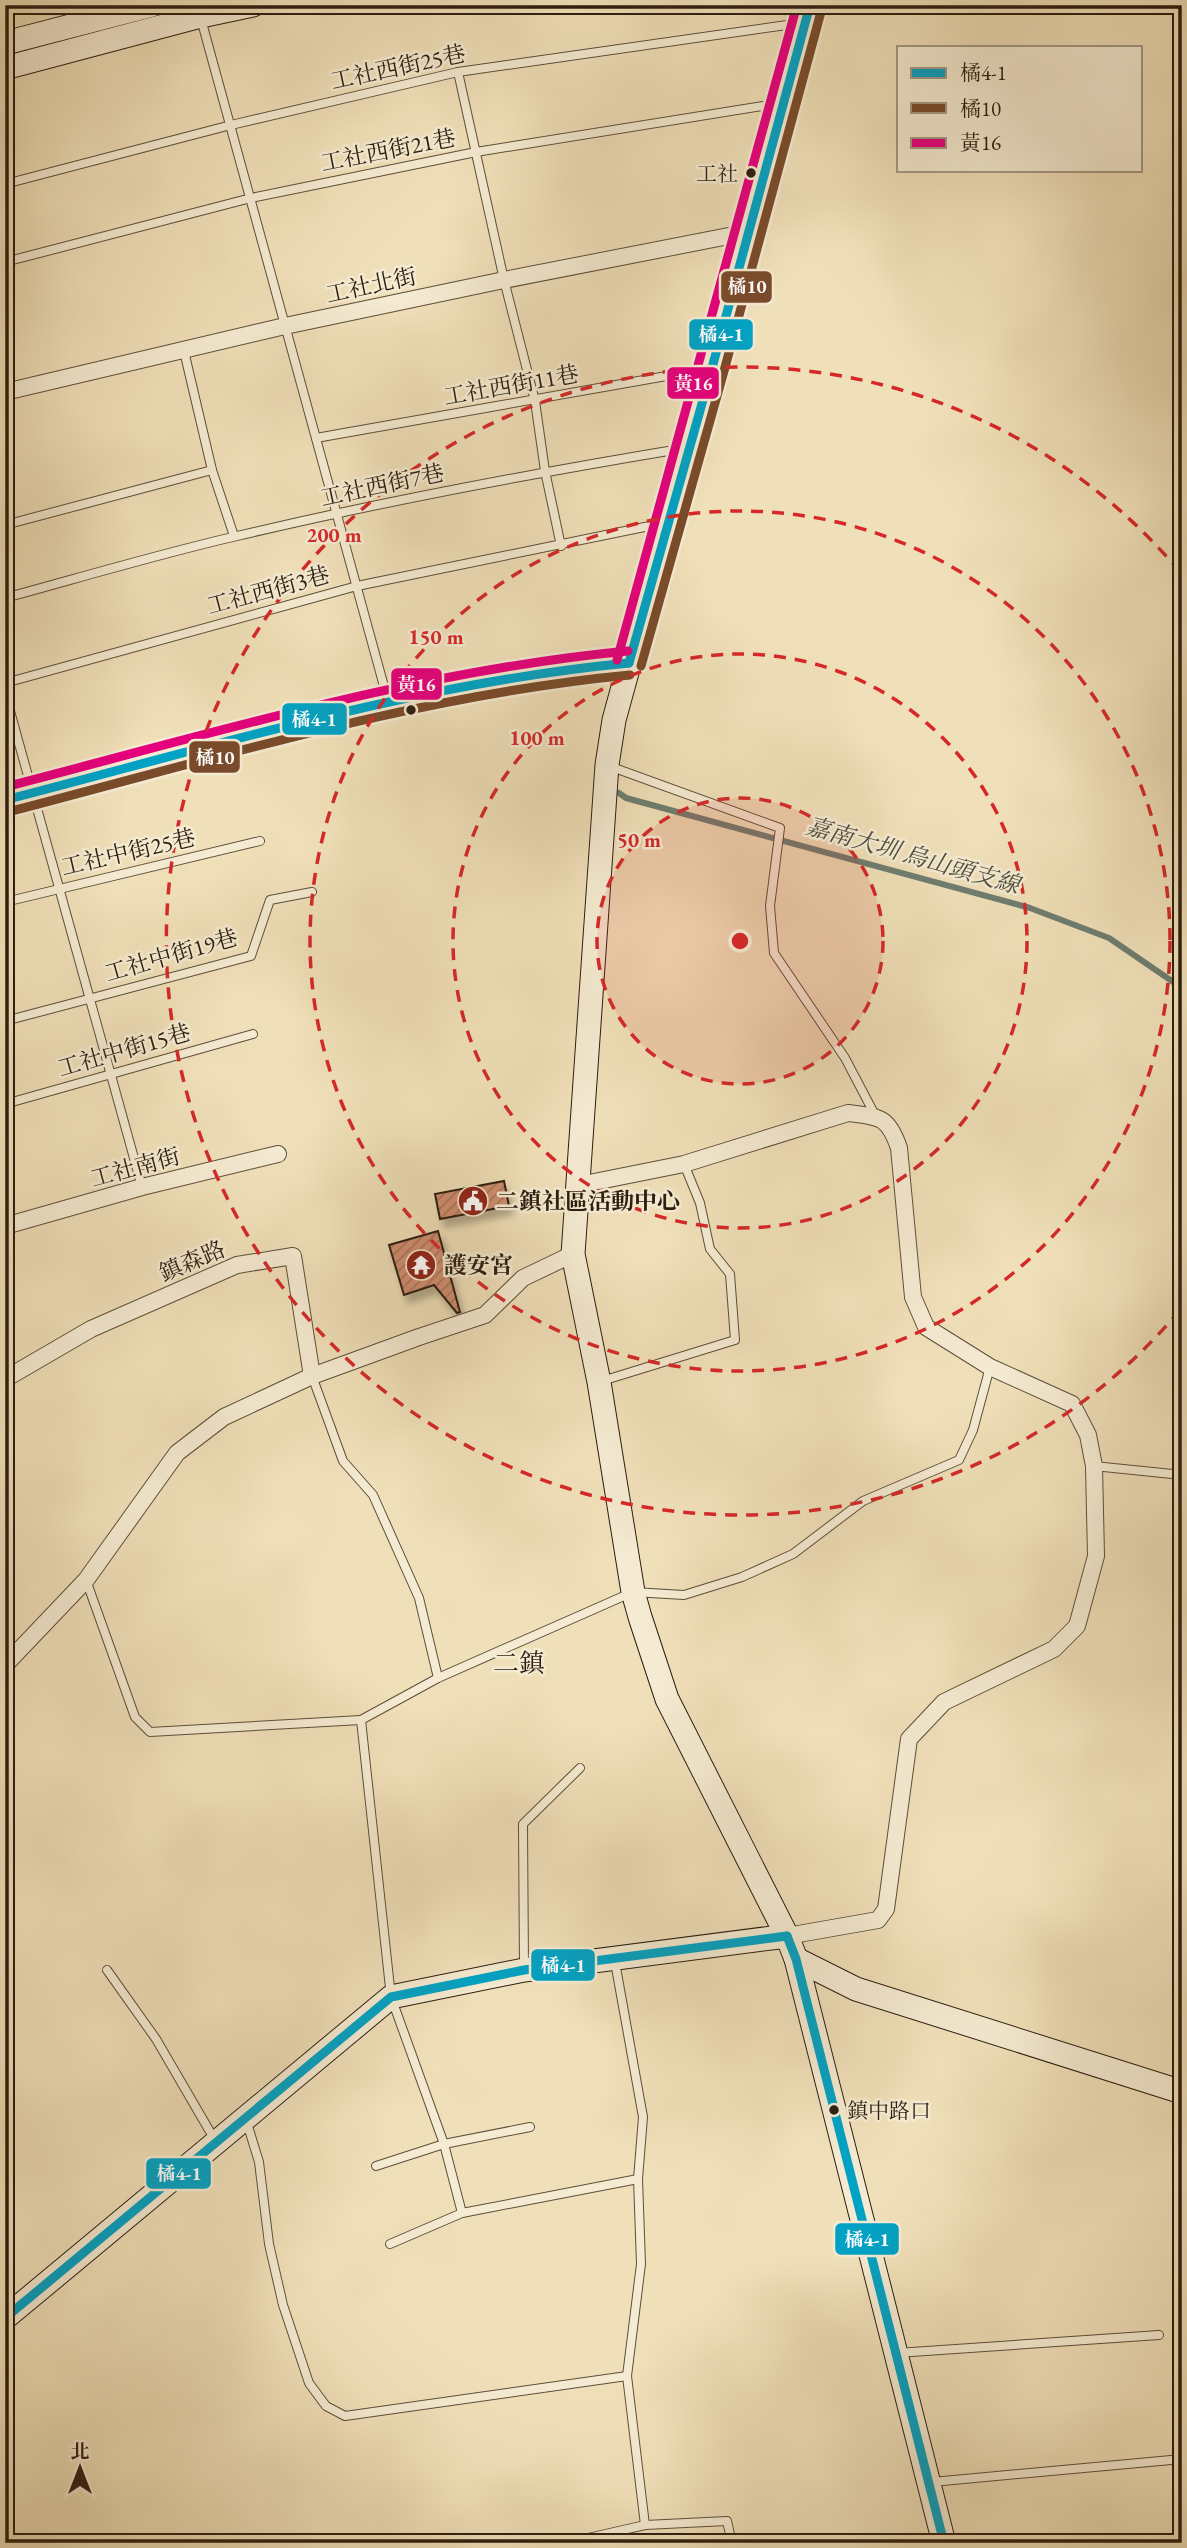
<svg xmlns="http://www.w3.org/2000/svg" width="1187" height="2548" font-family="'EB Garamond','Noto Serif TC',serif">
<defs>
<pattern id="building-hatch" width="6" height="6" patternUnits="userSpaceOnUse" patternTransform="scale(1.75)"><rect width="6" height="6" fill="#d08d70"/><path d="M-1 1l2-2M0 6l6-6M5 7l2-2" fill="none" stroke="#a9735a"/></pattern>
<filter id="shadow"><feDropShadow dx="4.5" dy="8" stdDeviation="3.5" flood-color="#0004"/></filter>
</defs>
<rect width="100%" height="100%" fill="#f0e0b9"/>
<filter id="stains"><feTurbulence type="fractalNoise" baseFrequency=".00286" numOctaves="4"/><feColorMatrix values="0 0 0 0 .2 0 0 0 0 .09 0 0 0 0 .02 0 0 0 .5 -.17"/></filter>
<radialGradient id="worn" r=".72"><stop offset=".6" stop-color="#630" stop-opacity="0"/><stop offset="1" stop-color="#630" stop-opacity=".3"/></radialGradient>
<g fill="none" stroke-linecap="round" stroke-linejoin="round">
<path stroke="#6e7d70" stroke-width="6" d="M619,793L626,798L1030,908L1109,938L1182,988"/>
</g>
<g fill="url(#building-hatch)" stroke="#2c1d0f" stroke-width="2" filter="url(#shadow)">
<path d="M504,1181L509,1206L440,1219L435,1194Z"/>
<path d="M438,1231L460,1312L457,1313L434,1285L404,1295L389,1245Z"/>
</g>
<g fill="none" stroke-linecap="round" stroke-linejoin="round">
<g stroke="#5d4e3a" stroke-width="10">
<g id="lane">
<path d="M201,19L388,701"/>
<path d="M458,72L504,280L535,401L545,471L561,546"/>
<path d="M5,184L231,125L458,72L801,23"/>
<path d="M5,262L251,198L476,152L781,103"/>
<path d="M184,351L212,470L234,536"/>
<path d="M316,438L706,369"/>
<path d="M5,525L212,470"/>
<path d="M5,598C82,577 159,554 237,536C385,501 535,473 686,448"/>
<path d="M5,683L357,586L664,523"/>
<path d="M5,693L142,1187"/>
<path d="M609,766L780,828L770,906L774,953L845,1058L876,1117"/>
<path d="M5,902L260,841"/>
<path d="M5,1021L251,956L270,900L312,892"/>
<path d="M5,1104L253,1034"/>
<path d="M312,1376L343,1461L373,1495L419,1598L438,1678"/>
<path d="M602,1381L735,1340L730,1274L710,1249L700,1203L684,1164"/>
<path d="M1094,1466L1182,1475"/>
<path d="M86,1580L135,1717L150,1732L361,1720"/>
<path d="M615,1962L643,2117L638,2179L641,2264L627,2376L645,2525"/>
<path d="M524,1969L523,1824L580,1768"/>
<path d="M107,1970L156,2039L216,2142"/>
<path d="M247,2123L259,2162L269,2244L283,2305L309,2383L326,2406L345,2416L627,2376"/>
<path d="M376,2166L444,2144L530,2127"/>
<path d="M462,2213L444,2144L391,1997L361,1720L438,1678L633,1592L684,1595L742,1577L793,1554L863,1501L959,1460L973,1430L990,1367"/>
<path d="M390,2244L462,2213L638,2179"/>
<path d="M897,2353L1159,2335"/>
<path d="M932,2482L1182,2459"/>
<path d="M566,2543L645,2525L727,2521L732,2543"/>
</g>
</g>
<g stroke="#5d4e3a" stroke-width="18">
<g id="street">
<path d="M5,392L285,326L504,280L749,232"/>
<path d="M5,800L388,701L566,669L629,663"/>
<path d="M579,1185L684,1164L848,1113C880,1117 888,1116 899,1148L913,1297L926,1327L990,1367L1072,1404L1088,1435L1094,1466L1096,1556L1077,1626L1054,1649L944,1702L909,1739L886,1909L878,1920L787,1936"/>
<path d="M5,1226L142,1187L278,1154"/>
<path d="M5,1379L91,1329L237,1265L293,1256L312,1376"/>
<path d="M5,1665L86,1580L177,1453L224,1417L312,1376L419,1337L485,1315L523,1278L573,1254"/>
</g>
</g>
<g stroke="#2c1d0f" stroke-width="25">
<g id="secondary">
<path d="M810,5L614,720L607,765L573,1254L599,1382L633,1592L640,1617L667,1699L787,1936L796,1959L944,2543"/>
<path d="M5,43L152,5"/>
<path d="M5,68L201,16L253,5"/>
<path d="M796,1959L856,1989L1182,2092"/>
<path d="M5,2318L391,1997L524,1970L787,1936"/>
</g>
</g>
<use href="#lane" stroke="#f5ebd2" stroke-width="8"/>
<use href="#street" stroke="#f5ebd2" stroke-width="16"/>
<use href="#secondary" stroke="#f5ebd2" stroke-width="23"/>
<g stroke="#f5ebd2" stroke-width="14">
<g id="bus-1">
<path d="M629,663L712,368L810,5"/>
<path d="M5,800C211,747 417,683 629,663"/>
<path d="M787,1936L796,1959L944,2543"/>
<path d="M5,2318L391,1997L524,1970L787,1936"/>
</g>
</g>
<g stroke="#f5ebd2" stroke-width="14">
<g id="bus-2">
<path d="M641,666L724,371L822,8"/>
<path d="M8,812C213,759 418,695 630,675"/>
</g>
</g>
<g stroke="#f5ebd2" stroke-width="14">
<g id="bus-3">
<path d="M617,660L797,5"/>
<path d="M5,787C211,734 416,671 628,651"/>
</g>
</g>
<use href="#bus-1" stroke="#02a2c4" stroke-width="9"/>
<use href="#bus-2" stroke="#7a4b2a" stroke-width="9"/>
<use href="#bus-3" stroke="#e5007d" stroke-width="9"/>
</g>
<circle cx="740" cy="941" r="143" fill="#d62828" fill-opacity=".12"/>
<g fill="none" stroke="#d62828" stroke-width="3.5" stroke-dasharray="12 9">
<circle cx="740" cy="941" r="143"/>
<circle cx="740" cy="941" r="287"/>
<circle cx="740" cy="941" r="430"/>
<path d="M1180 1310A574 574 0 1 1 1180 572"/>
</g>
<defs>
<g id="civic-disc" transform="scale(1.575)"><circle r="9.5" fill="#8f2418" stroke="#f5ebd2"/><path d="M-.6-6.5H3V-4.5H.6V-3L4-1V1h2V6H-6V1h2V-1L-.6-3ZM-1.2 2.5V6h2.4V2.5Z" fill="#fff"/></g>
<g id="temple-disc" transform="scale(1.575)"><circle r="9.5" fill="#8f2418" stroke="#f5ebd2"/><path d="M0-6L5-2H3V0L6.5 2.5H4V6H1.5V3h-3V6H-4V2.5H-6.5L-3 0V-2H-5Z" fill="#fff"/></g>
</defs>
<g fill-rule="evenodd">
<use href="#civic-disc" x="473" y="1201"/>
<use href="#temple-disc" x="421" y="1265"/>
</g>
<g fill="#2c1d0f" stroke="#f5ebd2" stroke-width="2.5">
<circle cx="751" cy="173" r="6"/>
<circle cx="411" cy="710" r="6"/>
<circle cx="834" cy="2110" r="6"/>
</g>
<g text-anchor="middle" dominant-baseline="central" stroke-width="5" stroke-linejoin="round" paint-order="stroke">
<g font-size="21" fill="#2c1d0f" stroke="#f5ebd2" text-anchor="end">
<text x="738" y="173">工社</text>
<text x="847" y="2110" text-anchor="start">鎮中路口</text>
</g>
<g font-size="23" fill="#2c1d0f" stroke="#f5ebd2">
<text transform="translate(398 67) rotate(-12)">工社西街25巷</text>
<text transform="translate(388 150) rotate(-11)">工社西街21巷</text>
<text transform="translate(371 285) rotate(-12)">工社北街</text>
<text transform="translate(511 385) rotate(-10)">工社西街11巷</text>
<text transform="translate(382 485) rotate(-12)">工社西街7巷</text>
<text transform="translate(268 590) rotate(-15)">工社西街3巷</text>
<text transform="translate(128 852) rotate(-13)">工社中街25巷</text>
<text transform="translate(171 955) rotate(-16)">工社中街19巷</text>
<text transform="translate(124 1050) rotate(-16)">工社中街15巷</text>
<text transform="translate(135 1167) rotate(-15)">工社南街</text>
<text transform="translate(192 1261) rotate(-23)">鎮森路</text>
</g>
<g font-size="23" font-weight="bold" fill="#2c1d0f" stroke="#f5ebd2" text-anchor="start">
<text x="496" y="1201">二鎮社區活動中心</text>
<text x="444" y="1265">護安宮</text>
</g>
<g font-size="24" font-style="italic" fill="#4d4d3f" stroke="#f5ebd2">
<text transform="translate(913 855) rotate(16)">嘉南大圳 烏山頭支線</text>
</g>
<g font-size="26" fill="#2c1d0f" stroke="#f5ebd2">
<text x="519" y="1663">二鎮</text>
</g>
</g>
<circle cx="740" cy="941" r="10" fill="#d62828" stroke="#f5ebd2" stroke-width="3.5"/>
<g font-size="21" text-anchor="middle" font-weight="bold" fill="#d62828" stroke="#f5ebd2" stroke-width="5" stroke-linejoin="round" paint-order="stroke">
<text x="334" y="542">200 m</text>
<text x="436" y="644">150 m</text>
<text x="537" y="745">100 m</text>
<text x="639" y="847">50 m</text>
</g>
<g stroke="#f5ebd2" stroke-width="2.5">
<rect x="720" y="270" width="53" height="34" rx="7" fill="#7a4b2a"/>
<rect x="688" y="318" width="66" height="33" rx="7" fill="#02a2c4"/>
<rect x="666" y="366" width="54" height="34" rx="7" fill="#e5007d"/>
<rect x="390" y="667" width="53" height="34" rx="7" fill="#e5007d"/>
<rect x="281" y="702" width="67" height="34" rx="7" fill="#02a2c4"/>
<rect x="188" y="740" width="53" height="34" rx="7" fill="#7a4b2a"/>
<rect x="530" y="1948" width="66" height="34" rx="7" fill="#02a2c4"/>
<rect x="145" y="2157" width="67" height="33" rx="7" fill="#02a2c4"/>
<rect x="834" y="2222" width="66" height="34" rx="7" fill="#02a2c4"/>
</g>
<g font-size="19" text-anchor="middle" font-weight="bold" fill="#fff">
<text x="747" y="293">橘10</text>
<text x="721" y="341">橘4-1</text>
<text x="693" y="390">黃16</text>
<text x="416" y="691">黃16</text>
<text x="314" y="726">橘4-1</text>
<text x="215" y="764">橘10</text>
<text x="563" y="1972">橘4-1</text>
<text x="179" y="2180">橘4-1</text>
<text x="867" y="2246">橘4-1</text>
</g>
<rect width="1187" height="2548" fill="none" stroke="#f0e0b9" stroke-width="28"/>
<rect x="7" y="7" width="1173" height="2534" fill="none" stroke="#2c1d0f" stroke-width="3.5"/>
<rect x="14" y="14" width="1159" height="2520" fill="none" stroke="#2c1d0f" stroke-width="2"/>
<rect x="897" y="46" width="245" height="126" fill="#f5ebd2" stroke="#a59984" stroke-width="2"/>
<rect x="911" y="68" width="35" height="10" fill="#02a2c4" stroke="#a59984" stroke-width="2"/>
<text x="960" y="80" font-size="21" fill="#2c1d0f">橘4-1</text>
<rect x="911" y="103" width="35" height="10" fill="#7a4b2a" stroke="#a59984" stroke-width="2"/>
<text x="960" y="116" font-size="21" fill="#2c1d0f">橘10</text>
<rect x="911" y="138" width="35" height="10" fill="#e5007d" stroke="#a59984" stroke-width="2"/>
<text x="960" y="150" font-size="21" fill="#2c1d0f">黃16</text>
<g transform="translate(80 2468)" stroke="#f5ebd2" stroke-width="5" paint-order="stroke">
<path d="M0-5L12 26L0 18L-12 26Z" fill="#2c1d0f"/>
<text y="-10" font-size="19" font-weight="bold" text-anchor="middle" fill="#2c1d0f">北</text>
</g>
<rect width="100%" height="100%" filter="url(#stains)"/>
<rect width="100%" height="100%" fill="url(#worn)"/>
</svg>
